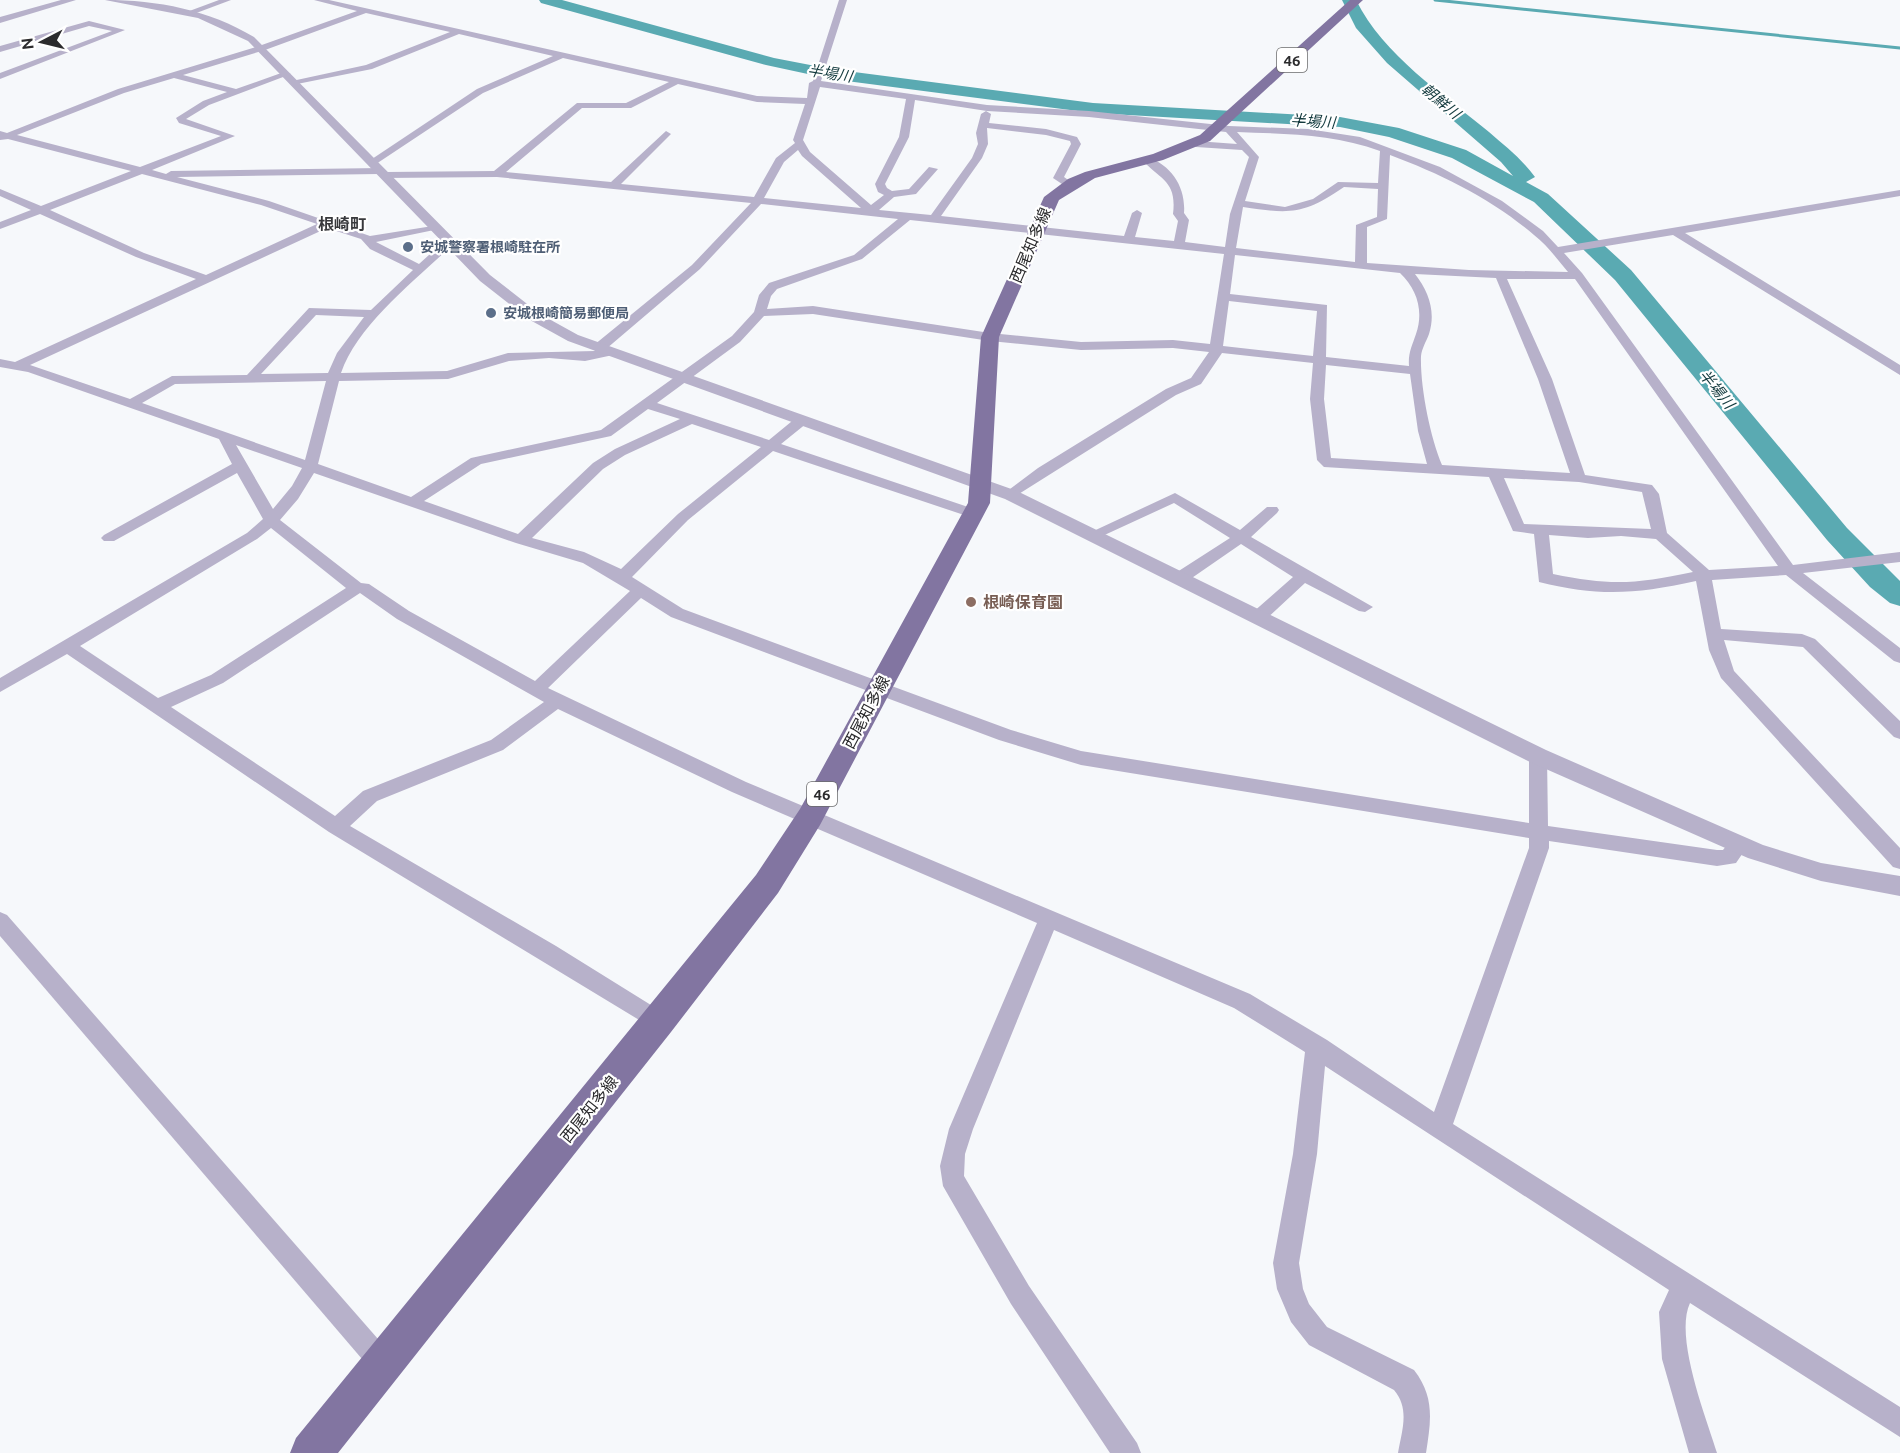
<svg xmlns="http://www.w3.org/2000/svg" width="1900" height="1453" font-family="Ubuntu,'Noto Sans JP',sans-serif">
<rect width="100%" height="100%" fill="#f6f8fb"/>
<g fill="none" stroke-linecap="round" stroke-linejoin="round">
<path stroke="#5aaab2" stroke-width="3" d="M1435,0L1900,48"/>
<path fill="#5aaab2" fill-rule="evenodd" d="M539,0H562L774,58L831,69L1093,103L1340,117L1399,128L1466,150L1513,176L1501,162L1387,63L1356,28L1342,0H1356C1384,56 1442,93 1489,132C1505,146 1522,159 1535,177L1526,182L1548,194L1631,270L1847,528L1900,581V606L1890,603L1870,587L1827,540L1615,280L1534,202L1452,158L1389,137L1340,127L1093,113L831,79L766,65L541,3Z"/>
<g fill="#b7b1ca" fill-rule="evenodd">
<path d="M219,0H231L191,15L184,13Z"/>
<path d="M314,0H329L757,96L807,98L809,83L813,81L839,0H847L821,81L987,105L1089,111L1229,126L1308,129L1360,137L1440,167L1502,201L1543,231L1558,247L1900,190V196L1685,233L1900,365V375L1673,235L1564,253L1582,273L1793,565L1900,552V562L1803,573L1900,648V663L1894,661L1786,575L1712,580L1721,629L1802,634L1815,639L1900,721V739L1894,737L1803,647L1724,640L1734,671L1900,848V869L1893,867L1721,678L1709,650L1696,581C1636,594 1600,597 1539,582L1534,534L1513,531L1489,477L1324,467L1317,460L1310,399L1313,363L1222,353L1201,384L1176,395L1011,499L1006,498L1004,495L1006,492L1038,468L1166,389L1191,378L1209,352L1173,348L1081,350L990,341L813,314L764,316L740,342L657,403L769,440L797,417H807V423L781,444L977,510L980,513L977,516H967L773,451L688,520L632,577L683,609L1011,730L1081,751L1529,823V756L1531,751H1545L1547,756L1548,826L1717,850H1723C1730,841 1734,835 1746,839L1749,844L1736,863L1717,866L1549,841V848L1453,1124L1900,1407V1437L1690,1303C1674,1337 1706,1417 1717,1453H1689L1662,1359L1659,1312L1669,1290L1325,1066L1317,1154L1299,1263L1303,1289L1309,1304L1327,1327L1414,1370C1435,1397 1431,1421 1426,1453H1398C1402,1430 1410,1409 1394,1390L1309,1345L1291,1322L1277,1289L1273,1263L1293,1154L1305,1052L1234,1008L1054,930L973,1129L965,1154L964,1176L1029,1286L1137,1443L1141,1453H1110L1011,1304L943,1186L940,1166L949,1129L1037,923L732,792L558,709L503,750L377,801L350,826L556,946L667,1015L670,1022L667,1029L659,1032L329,832L67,654L0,692V678L247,533L263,519L237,473L114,541H104L101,538L104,535L232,464L219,439L28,372L0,367V359L15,362L196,279L136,257L40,214L0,229V222L31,210L0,196V189L41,206L131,171L8,139L0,140V131L7,133L118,89L259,46L357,11ZM366,13L450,32L366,65L292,81V85L372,69L459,34L553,56L477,89L369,161V165L373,166L483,93L563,58L669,82L626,103H577L494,171L386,172L381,168L171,171L166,174L152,170L235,136L186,119L209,105L291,74L284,72L236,89L183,75L265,50ZM174,78L227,92L203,101L176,118L179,123L221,136L140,167L17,135L124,93ZM678,84L757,102L805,104L793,140L795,143L776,158L754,197L621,184L671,134L666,131L611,182L506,172L582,108H631ZM820,87L906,99L899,137L875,184L878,192L884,195L871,205L810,152L803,140ZM915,100L987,111L1089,117L1226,132L1237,144L1196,141L1191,144L1196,147L1242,150L1249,157L1230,214L1225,247L1185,242L1189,220L1184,213C1186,188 1172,165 1147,157L1142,160C1161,180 1177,181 1173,214L1178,221L1174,241L1135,237L1142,213L1137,210L1132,213L1124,236L941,216L982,158L988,144L987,128L1046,135L1070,141L1071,144L1053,178L1065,186L1074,184L1064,177L1081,144L1077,137L1046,129L989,123L991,114L986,111L981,114L976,133L978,144L972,158L931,215L879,210L894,197L916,194L938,169L929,167L909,189L892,191L887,188L885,184L909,137ZM1237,132C1285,134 1334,134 1380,151L1378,183L1338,182L1313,199L1285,207L1245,201L1259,157ZM798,150L802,156L861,208L764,198L784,162ZM1390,155C1441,174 1492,199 1534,235C1547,245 1557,259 1568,272L1469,270L1367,263V227L1387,219ZM142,174L261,205L317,224L206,275L144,253L50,210ZM379,174L384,178L497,177L751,203L692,265L594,345L593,348L595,351L508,353L447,371L341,373C357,326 412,283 448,249L455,246V242L440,245L419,264L376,242L439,229V225L370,236L269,201L177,177ZM1344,187L1378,189L1377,217L1356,225L1355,262L1236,248L1243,207C1290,214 1303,215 1344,187ZM761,204L898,219L854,255L769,283L759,295L754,312L732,336L601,430L471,458L411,497L318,464L339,381L448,379L509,361L549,358L585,361L613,355V349H606L700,269ZM910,220L1224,254L1210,344L1173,340L1081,342L990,333L813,306L767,309L771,296L777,289L862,259ZM327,228L361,239L370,249L413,270L371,310L309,308L247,375L172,376L130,399L30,365ZM1235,255L1400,273C1417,289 1424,311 1416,334C1412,346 1408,353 1409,366L1326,357L1327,305L1230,294ZM1415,274L1496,278L1538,379L1570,473L1442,465C1430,437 1420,386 1421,356C1422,348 1426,342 1429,334C1436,312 1429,292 1415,274ZM1507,279H1575L1778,566L1709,570L1667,533L1659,494L1652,485L1585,475L1552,379ZM1229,301L1317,311L1313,356L1223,346ZM316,315L364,317L337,353L328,373L261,374ZM1326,365L1410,374L1418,431L1427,464L1331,458L1324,399ZM326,381L305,460L142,403L175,384ZM648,409L680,419L615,449L593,463L518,534L424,501L481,464L611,436ZM692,424L761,447L678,514L621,569L584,552L532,538L603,469L625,455ZM236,445L302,468L292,486L273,509ZM314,473L516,543L583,563L630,591L535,681L409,611L369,584L361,583L280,520L298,499ZM1504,478L1579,482L1642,492L1651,529L1524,524ZM271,528L346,588L211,675L158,698L80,646L257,539ZM1549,535L1588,538L1621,536L1656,539L1693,572C1636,584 1611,586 1553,574ZM360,593L397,619L544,702L491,740L363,791L335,816L171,707L223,683ZM641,598L671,617L999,740L1081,765L1529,838V848L1434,1112L1327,1040L1250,994L746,782L548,688Z"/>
<path d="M89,21L125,30L0,79V73L112,31L89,26L0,52V46Z"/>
<path d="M1175,493L1240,530L1267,507H1277L1279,510L1277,513L1251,537L1373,607L1365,612L1359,611L1305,583L1264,621H1252L1250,617L1252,613L1293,577L1241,544L1186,582H1174L1172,578L1174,574L1230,538L1174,503L1098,538L1093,540L1085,535Z"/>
<path d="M0,912L7,915L392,1355L396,1364L392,1373L383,1377L374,1373L0,936Z"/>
</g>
<g fill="#b7b1ca" fill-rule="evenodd">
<path d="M61,0H76L0,23V17Z"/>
<path d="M105,0C158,0 209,10 254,37L490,275L540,314L578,335L1017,491L1546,750L1763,845L1821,863L1900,876V896L1821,881L1748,858L1530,762L1005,499L568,341L530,320L480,281L248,41L198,18Z"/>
</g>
<path fill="#8275a1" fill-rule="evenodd" d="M1350,0H1363L1210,141L1163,160L1095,178L1059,200L999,337L990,503L820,825L778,893L671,1032L338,1453H290L296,1438L756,875L800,809L968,503L981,337L1044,197L1068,179L1085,172L1153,154L1200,135Z"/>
</g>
<g fill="#5c6f8a" stroke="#fff" stroke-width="2">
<circle cx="408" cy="247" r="6"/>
<circle cx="491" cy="313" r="6"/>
</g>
<circle fill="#8d6e63" stroke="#fff" stroke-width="2" cx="971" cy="602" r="6"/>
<g text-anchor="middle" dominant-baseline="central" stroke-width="4.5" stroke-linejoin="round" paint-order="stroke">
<g font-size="14" font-weight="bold" fill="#4e5e75" stroke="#fff" text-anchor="start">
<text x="420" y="247">安城警察署根崎駐在所</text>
<text x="503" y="313">安城根崎簡易郵便局</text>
</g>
<g fill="#fff" stroke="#6b6b6c" stroke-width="1.5">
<rect x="1277" y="48" width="30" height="24" rx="4.5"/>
<rect x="807" y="782" width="30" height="24" rx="4.5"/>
</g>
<g font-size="15" font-weight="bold" fill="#2b2b2d">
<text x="1292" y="60">46</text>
<text x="822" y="794">46</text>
</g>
<g font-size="15" font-style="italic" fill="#133a3e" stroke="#fff">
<text transform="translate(830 73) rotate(9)">半場川</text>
<text transform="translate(1441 101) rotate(40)">朝鮮川</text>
<text transform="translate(1313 121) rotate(4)">半場川</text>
<text transform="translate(1717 389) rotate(51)">半場川</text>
</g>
<g font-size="16" font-weight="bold" fill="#38393c" stroke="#fff">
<text x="342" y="224">根崎町</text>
</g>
<g font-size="16" fill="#2b2b2d" stroke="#fff">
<text transform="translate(1030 245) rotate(-67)">西尾知多線</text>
<text transform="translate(866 712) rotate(-62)">西尾知多線</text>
<text transform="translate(589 1109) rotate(-51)">西尾知多線</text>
</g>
<g font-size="16" font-weight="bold" fill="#785e54" stroke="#fff" text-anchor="start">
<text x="983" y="602">根崎保育園</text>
</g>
</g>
<g transform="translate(42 42) rotate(263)" stroke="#ffffff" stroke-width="4.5" paint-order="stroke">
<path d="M0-4.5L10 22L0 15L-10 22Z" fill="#2b2b2d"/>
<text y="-9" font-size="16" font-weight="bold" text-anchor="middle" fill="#2b2b2d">N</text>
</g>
</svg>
